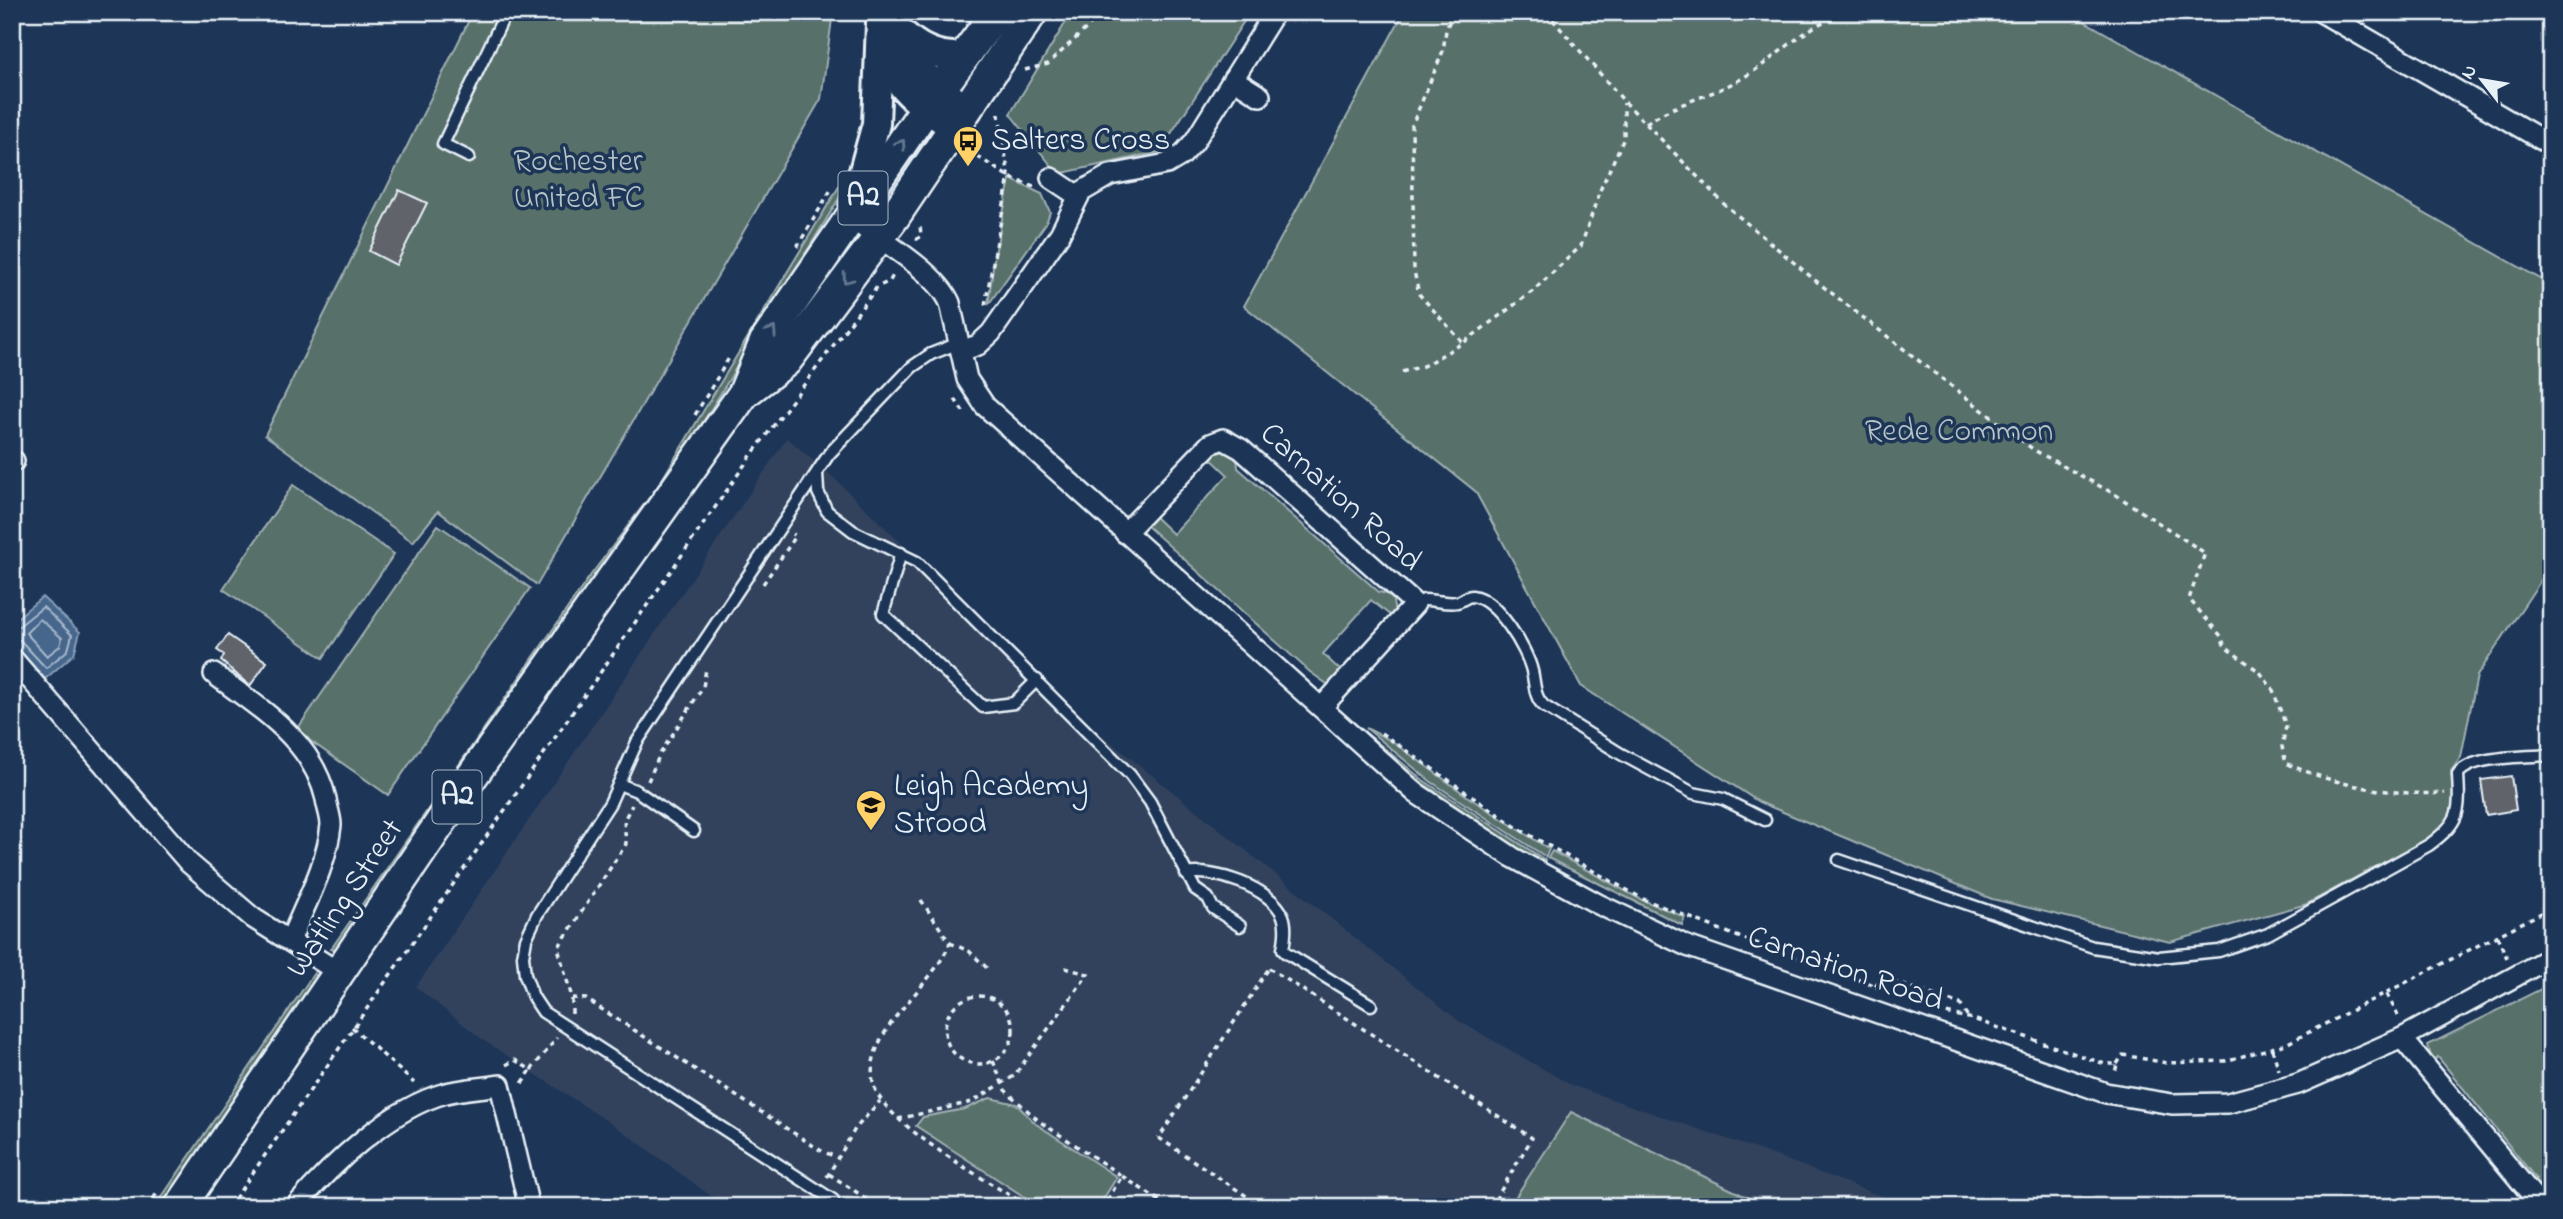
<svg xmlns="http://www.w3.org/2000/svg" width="2563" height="1219" font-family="'Indie Flower',sans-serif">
<rect width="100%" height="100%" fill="#1d3557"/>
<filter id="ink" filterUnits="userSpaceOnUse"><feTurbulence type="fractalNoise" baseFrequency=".0143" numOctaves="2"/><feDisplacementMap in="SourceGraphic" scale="14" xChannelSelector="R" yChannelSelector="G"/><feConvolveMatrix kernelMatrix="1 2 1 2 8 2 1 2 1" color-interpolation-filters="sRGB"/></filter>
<g filter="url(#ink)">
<path fill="#31435d" d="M787,438L836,480L1083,720L1459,1021L1571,1085L1776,1156L1909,1207H726L624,1132L483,1040L416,987Z"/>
<g fill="#586f6b" stroke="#a0b0b2" stroke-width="2">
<path d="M473,12H833L821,99L537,585L438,511L413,542L265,435Z"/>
<path d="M1072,12H1250L1159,152L1058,174L1010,114Z"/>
<path d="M1404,12H2068L2551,285V565L2477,676L2461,757L2451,771C2455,806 2457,816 2427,839L2307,904L2170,942L1992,899L1759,802L1581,686L1475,491L1244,306Z"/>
<path d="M864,111L868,112L848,181L838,200L673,472L339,948L331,949L590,576L658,486L846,175L855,153Z"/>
<path d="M1010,179L1042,194L1050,212L1046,223L988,305L994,259Z"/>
<path d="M1218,450L1237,456L1238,468L1379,592L1392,595L1396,620L1371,600L1323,654L1345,675L1330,686L1310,672L1146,525L1151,513L1173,534L1228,475L1206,454Z"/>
<path d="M293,485L394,554L323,658L223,589Z"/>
<path d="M438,525L530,588L388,795L296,731Z"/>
<path d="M1344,715L1423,780L1545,860L1543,865L1400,768Z"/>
<path d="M1366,728L1392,741L1471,799L1549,849L1546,857L1430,781Z"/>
<path d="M1552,851L1640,899L1685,917L1682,925L1548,858Z"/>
<path d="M314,973L317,976L315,985L165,1207H155Z"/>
<path d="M2549,985L2551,1194L2545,1195L2533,1185L2536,1179L2438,1057L2432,1062L2428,1045Z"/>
<path d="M990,1098L1016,1104L1036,1124L1117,1177L1098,1207H1040L916,1126L923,1117L965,1109Z"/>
<path d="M1571,1112L1767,1207H1509Z"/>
</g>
<path fill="#46668c" stroke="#879eb7" stroke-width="2" d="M42,597L80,632L74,654L45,679L12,642V622Z"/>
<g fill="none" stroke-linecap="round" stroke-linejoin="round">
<g stroke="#a7b9cd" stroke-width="2">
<path d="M40,619L62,638L60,646L47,656L26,633Z"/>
<path d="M12,627L19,626L43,607L72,635L68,650L46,668L20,640L12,638"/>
</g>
</g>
<g fill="#61646b" stroke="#e8f1f8" stroke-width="2">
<path d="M399,190L427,203L396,265L369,251Z"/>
<path d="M228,635L267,662L250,686L221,661L224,655L217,650Z"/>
<path d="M2511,776L2516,810L2486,815L2481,780Z"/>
</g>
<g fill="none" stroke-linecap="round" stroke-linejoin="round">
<g stroke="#e8f1f8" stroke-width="15">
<g id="lane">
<path d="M469,157L443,144L506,12"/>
<path d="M817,473L818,492L827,511L853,531L917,562L1130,775L1150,802L1195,889L1208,898L1213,908L1240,926"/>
<path d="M901,553L883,614L983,707L1014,703L1037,680"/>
<path d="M1424,600C1435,600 1447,604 1457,602C1463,601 1466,596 1472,596C1497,599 1527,649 1532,671C1535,683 1534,698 1544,706L1621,754L1693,793L1723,799L1765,820"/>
<path d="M619,784L637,791L694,831"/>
<path d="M1839,860L2093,947L2159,957L2219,951L2268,934L2429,845C2461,821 2460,812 2458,774C2471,755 2528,757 2551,755"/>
<path d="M1186,874C1213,868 1272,888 1283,916C1287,926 1285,939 1283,949L1285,952L1371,1005"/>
<path d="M833,1200L543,1012L533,997L525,975L523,956L526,939L537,915L610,803L637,742L829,454L912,367L931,354L959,343"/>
</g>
</g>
<g stroke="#e8f1f8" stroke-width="24">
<g id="street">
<path d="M2321,12L2551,145"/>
<path d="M1233,79L1260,96"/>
<path d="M1051,178L1078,196"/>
<path d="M850,218C878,238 937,272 950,303L967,379L985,406L1416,793L1512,857L1598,904L1687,946L2106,1093L2172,1104L2228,1103L2298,1084L2402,1038L2551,957"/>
<path d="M961,351L978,345L991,333L1060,234L1081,192L1110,175L1167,164L1182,155L1194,142L1275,12"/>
<path d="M12,460L14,461"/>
<path d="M1125,533L1210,444L1223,439L1241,449L1415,604L1322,707"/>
<path d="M12,658L189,863L253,918L338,972"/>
<path d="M214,674C260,709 312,739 326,799C327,807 331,817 331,825C327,865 305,904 290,941"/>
<path d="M2402,1038L2542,1207"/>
<path d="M295,1207C332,1164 390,1108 446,1093C463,1089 482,1088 500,1085L529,1207"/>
</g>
</g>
<g stroke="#e8f1f8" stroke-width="32">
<g id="secondary">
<path d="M889,17C907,62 930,83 968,110"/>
<path d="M897,28C917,48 936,58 964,56"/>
<path d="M884,49C893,89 924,107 955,129"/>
<path d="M853,207L876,124L880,23"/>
</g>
</g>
<g stroke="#e8f1f8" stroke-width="35">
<g id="primary">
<path d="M744,393L786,361L894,217L1032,12"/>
<path d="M180,1207L470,779L744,393L765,342L926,108L997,12"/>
</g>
</g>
<g stroke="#e8f1f8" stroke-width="3.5" stroke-dasharray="5 5" stroke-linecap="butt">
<path d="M1453,12L1446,30L1443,51L1412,125L1414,271L1419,294L1463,343"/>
<path d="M1546,12L1623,100L1724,204L1816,281L2034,450L2116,495L2205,553L2189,599L2221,636L2225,647L2260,672L2273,690L2286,726L2282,747L2286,763C2333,785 2392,796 2445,793"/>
<path d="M1873,12H1892"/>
<path d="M1025,70L1048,64L1104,12"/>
<path d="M1646,123C1674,104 1708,97 1739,80C1776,60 1806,23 1848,12"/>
<path d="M969,151L1009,177L1034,187"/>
<path d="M916,240L921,236L920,225"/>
<path d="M797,247L832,188"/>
<path d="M985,305L1009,177L998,109"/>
<path d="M1402,372L1423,366L1463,343L1533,291L1581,246L1601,188L1624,138V103"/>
<path d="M955,399L964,413"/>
<path d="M695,415L729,358"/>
<path d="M763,584L796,536L793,534"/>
<path d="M1381,733L1519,829L1643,899L1739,937L1868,983L1894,996"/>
<path d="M648,781L660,754L703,687L706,669"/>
<path d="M921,900L950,943C935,978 903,1002 884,1034C875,1049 869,1068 874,1086C886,1126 992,1183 1029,1207"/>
<path d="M2497,936L2507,958"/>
<path d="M950,943L969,951L987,968"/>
<path d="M1269,968L1532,1138L1491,1207"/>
<path d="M1875,986L1878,982L1888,980L1960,1004L1968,1017"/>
<path d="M2387,994L2398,1016"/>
<circle cx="979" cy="1030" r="34"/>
<path d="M572,998L586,999L820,1150L838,1158"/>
<path d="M1918,1006L1923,992"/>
<path d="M1937,1011L1973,1019L2105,1064H2117L2115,1073"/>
<path d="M572,1014V998L558,948L626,844L624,820L632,805"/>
<path d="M352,1027L414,1083"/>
<path d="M2272,1049L2279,1070"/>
<path d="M993,1061L1005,1090L1039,1121L1122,1176L1103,1207"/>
<path d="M2117,1064L2123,1055L2167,1063L2225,1061L2286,1044L2551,908"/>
<path d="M506,1065L515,1060L531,1070L521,1085"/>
<path d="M531,1070L557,1038"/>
<path d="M898,1119L972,1102L1014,1076L1088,974L1061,967"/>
<path d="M829,1174L879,1207"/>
<path d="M1122,1176L1169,1207"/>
<path d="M827,1177L855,1129L880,1101"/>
<path d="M148,1207L157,1193"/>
<path d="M229,1207L750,457L877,287L890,281L894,273"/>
<path d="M1242,1207L1249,1198"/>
<path d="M1263,1207L1159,1138L1269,968"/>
</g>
<use href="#lane" stroke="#1d3557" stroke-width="10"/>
<use href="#street" stroke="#1d3557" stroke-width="19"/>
<use href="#secondary" stroke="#1d3557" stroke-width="26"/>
<use href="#primary" stroke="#1d3557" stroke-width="30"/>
</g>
<defs><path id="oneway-chevron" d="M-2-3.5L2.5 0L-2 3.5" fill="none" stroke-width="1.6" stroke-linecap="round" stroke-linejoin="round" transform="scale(1.75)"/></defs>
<g stroke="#64778f">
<use href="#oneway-chevron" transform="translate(901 144) rotate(-55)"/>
<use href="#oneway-chevron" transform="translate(847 279) rotate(127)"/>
<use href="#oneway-chevron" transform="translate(772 331) rotate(-56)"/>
</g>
</g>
<defs>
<g id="bus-pin" transform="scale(1.575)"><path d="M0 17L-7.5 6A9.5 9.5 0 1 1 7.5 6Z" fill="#ffd166" stroke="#1d3557"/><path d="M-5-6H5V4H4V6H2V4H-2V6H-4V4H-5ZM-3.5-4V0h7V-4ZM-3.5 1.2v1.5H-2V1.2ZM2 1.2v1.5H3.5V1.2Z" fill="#111"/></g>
<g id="school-pin" transform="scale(1.575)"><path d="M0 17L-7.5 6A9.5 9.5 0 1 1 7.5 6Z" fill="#ffd166" stroke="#1d3557"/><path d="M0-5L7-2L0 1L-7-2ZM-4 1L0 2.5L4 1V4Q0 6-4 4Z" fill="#111"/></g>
</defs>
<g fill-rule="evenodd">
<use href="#bus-pin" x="968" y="141"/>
<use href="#school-pin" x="871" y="805"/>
</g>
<g text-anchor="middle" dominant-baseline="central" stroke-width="7" stroke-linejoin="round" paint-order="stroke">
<g fill="#1d3557" stroke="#abb9c8" stroke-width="2">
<rect x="838.5" y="171.5" width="49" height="53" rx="5"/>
<rect x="432.5" y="770.5" width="49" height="53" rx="5"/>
</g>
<g font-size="30" font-weight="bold" fill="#e8f1f8">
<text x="863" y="198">A2</text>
<text x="457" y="797">A2</text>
</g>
<g font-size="32" fill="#e8f1f8" stroke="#1d3557" text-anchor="start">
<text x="991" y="141">Salters Cross</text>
<text x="894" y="787">Leigh Academy<tspan x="894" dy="37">Strood</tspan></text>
</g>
<g font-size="32" fill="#b6c4c7" stroke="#1d3557">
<text x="578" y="162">Rochester<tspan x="578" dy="37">United FC</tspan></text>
<text x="1959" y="432">Rede Common</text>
</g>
<g font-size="32" fill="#e8f1f8" stroke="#1d3557">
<text transform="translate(1340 498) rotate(42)">Carnation Road</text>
<text transform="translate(346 899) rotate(-56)">Watling Street</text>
<text transform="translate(1845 970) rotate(19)">Carnation Road</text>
</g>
</g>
<rect width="2563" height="1219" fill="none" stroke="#1d3557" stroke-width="42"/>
<rect x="21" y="21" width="2521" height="1177" fill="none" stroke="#e8f1f8" stroke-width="2.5" filter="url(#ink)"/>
<g transform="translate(2482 80) rotate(301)" stroke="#1d3557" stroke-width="5" paint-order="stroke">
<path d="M0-5L12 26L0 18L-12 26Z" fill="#e8f1f8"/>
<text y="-10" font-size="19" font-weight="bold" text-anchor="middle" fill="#e8f1f8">N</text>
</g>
</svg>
